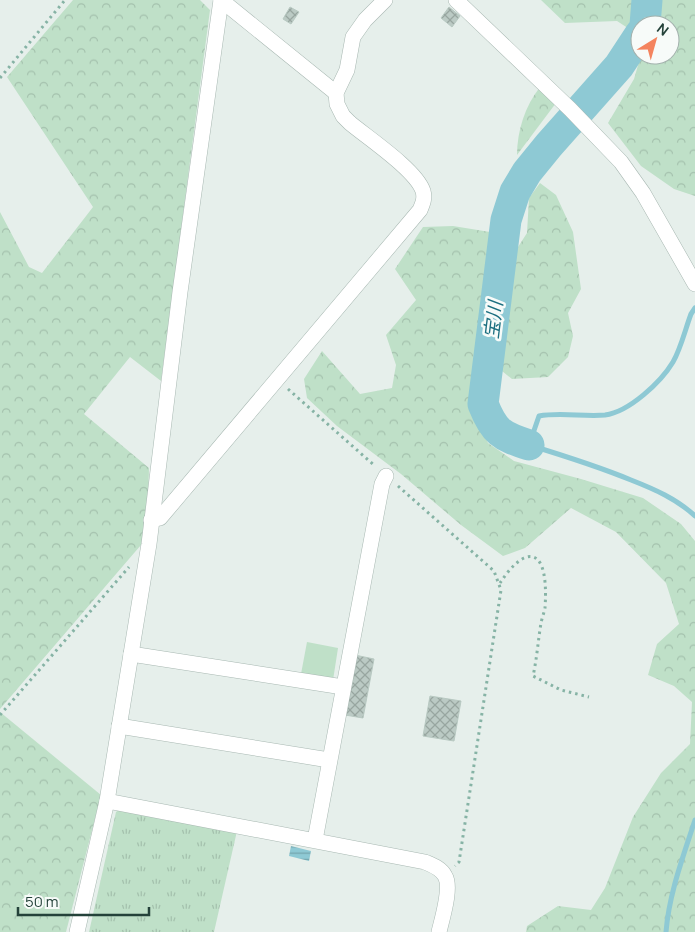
<svg xmlns="http://www.w3.org/2000/svg" width="695" height="932" font-family="Manrope,'Noto Sans JP',sans-serif">
<defs>
<pattern id="grass-tufts" width="24" height="20" patternUnits="userSpaceOnUse" patternTransform="scale(1.25)"><rect width="24" height="20" fill="#bfe0c8"/><path d="M3 7l-1-3M5 7V3M7 7l1-3M15 17l-1-3M17 17v-4M19 17l1-3" fill="none" stroke="#a4c1ad"/></pattern>
<pattern id="forest-crowns" width="20" height="18" patternUnits="userSpaceOnUse" patternTransform="scale(1.25)"><rect width="20" height="18" fill="#bfe0c8"/><path d="M2 6a3 3 0 1 1 6 0M12 15a3 3 0 1 1 6 0" fill="none" stroke="#a4c1ad"/></pattern>
<pattern id="water-rules" width="6" height="5" patternUnits="userSpaceOnUse" patternTransform="scale(1.25)"><rect width="6" height="5" fill="#8ec9d4"/><path d="M0 2.5h6" fill="none" stroke="#74a5ad"/></pattern>
<pattern id="building-cross-hatch" width="8" height="8" patternUnits="userSpaceOnUse" patternTransform="scale(1.25)"><rect width="8" height="8" fill="#bbcac4"/><path d="M0 0l8 8M0 8l8-8" fill="none" stroke="#98a6a0"/></pattern>
</defs>
<rect width="100%" height="100%" fill="#e6efeb"/>
<path fill="url(#grass-tufts)" d="M121,808L237,831L214,932H89L116,812Z"/>
<g fill="url(#forest-crowns)">
<path d="M73,0H200L210,10L161,381L130,357L84,414L149,468L147,538L0,709V212L29,267L42,273L93,207L7,77Z"/>
<path d="M541,0H695V196L674,189L641,166L608,123L634,79L641,55H670V25H640V36L617,21L565,23Z"/>
<path d="M540,87L556,103L517,155C517,131 525,106 540,87Z"/>
<path d="M540,183L556,195L573,232L581,289L568,313L573,336L568,357L548,377L512,379L497,367L475,372L473,404L488,443L514,461L581,479L643,498L681,524L695,541V932H526L527,926L558,906L591,910L605,888L633,817L661,773L690,744L692,702L674,686L648,675L657,644L679,624L666,583L616,532L571,508L525,548L503,556L461,525L401,474L337,426L307,398L304,379L322,351L360,394L392,388L396,365L386,335L416,300L395,269L423,227L453,226L490,232L518,247L527,233L529,198Z"/>
<path d="M0,712L101,795L66,932H0Z"/>
</g>
<path fill="#bfe0c8" d="M307,642L338,648L333,680L301,674Z"/>
<path fill="url(#water-rules)" d="M291,846L311,851L309,861L289,856Z"/>
<g fill="none" stroke-linecap="round" stroke-linejoin="round">
<g stroke="#8ec9d4" stroke-width="5">
<path d="M695,308L691,314C685,330 681,348 673,362C661,382 629,412 605,415C584,417 560,412 539,416L529,445C565,456 597,466 631,480C654,489 677,499 695,516"/>
<path d="M666,932C669,894 683,857 695,820"/>
</g>
<g stroke="#8ec9d4" stroke-width="31">
<path d="M645,25L647,0"/>
<path d="M529,445C501,436 494,432 483,404L506,220L515,192L527,172L549,145L619,66L640,34"/>
</g>
</g>
<g fill="url(#building-cross-hatch)" stroke="#b8c9c2">
<path d="M290,7L299,12L291,24L283,19Z"/>
<path d="M449,7L460,16L452,27L441,18Z"/>
<path d="M350,654L374,659L363,718L339,714Z"/>
<path d="M430,696L461,701L454,741L423,736Z"/>
</g>
<g fill="none" stroke-linecap="round" stroke-linejoin="round">
<g stroke="#a8b8b2" stroke-width="16">
<g id="minor">
<path d="M221,0L336,93"/>
<path d="M151,520L160,518L420,210C423,203 425,198 423,191C416,170 368,138 350,123L343,116L337,104L336,93L347,70L353,37L365,20L385,0"/>
<path d="M131,654L343,687"/>
<path d="M119,726L329,760"/>
<path d="M107,801L425,862C432,865 441,868 445,876C452,887 442,919 439,932"/>
<path d="M315,840L382,484L386,476"/>
<path d="M77,932L107,801L149,544L180,292L221,0"/>
</g>
</g>
<g stroke="#a8b8b2" stroke-width="16">
<path id="tertiary" d="M456,0L570,109L621,162L643,193L695,284"/>
</g>
<g stroke="#86b3a5" stroke-width="3" stroke-dasharray="2.5 4" stroke-linecap="butt">
<path d="M0,78L65,0"/>
<path d="M288,389L375,466"/>
<path d="M398,486L494,571L501,590L459,862L455,866"/>
<path d="M500,583C506,574 514,563 524,558C548,548 546,594 545,608C544,613 542,618 541,623C538,641 537,658 533,676L561,690L589,697"/>
<path d="M0,715L129,567"/>
</g>
<use href="#minor" stroke="#fff" stroke-width="15"/>
<use href="#tertiary" stroke="#fff" stroke-width="15"/>
</g>
<g text-anchor="middle" dominant-baseline="central" stroke-width="5" stroke-linejoin="round" paint-order="stroke">
<g font-size="19" font-style="italic" fill="#1c6f80" stroke="#f7fbf9">
<text transform="translate(493 320) rotate(-83)">宝川</text>
</g>
</g>
<g transform="translate(655 40) rotate(37)"><circle r="24" fill="#f7fbf9" stroke="#a3b1ad"/>
<path d="M0-4L9 19L0 12L-9 19Z" fill="#f4845f"/>
<text y="-8" font-size="14" font-weight="bold" text-anchor="middle" fill="#24423a">N</text>
</g>
<path d="M18 907v8h131v-8" fill="none" stroke="#24423a" stroke-width="2.5"/>
<text x="25" y="907" font-size="15" fill="#24423a" stroke="#f7fbf9" stroke-width="4" paint-order="stroke">50 m</text>
</svg>
